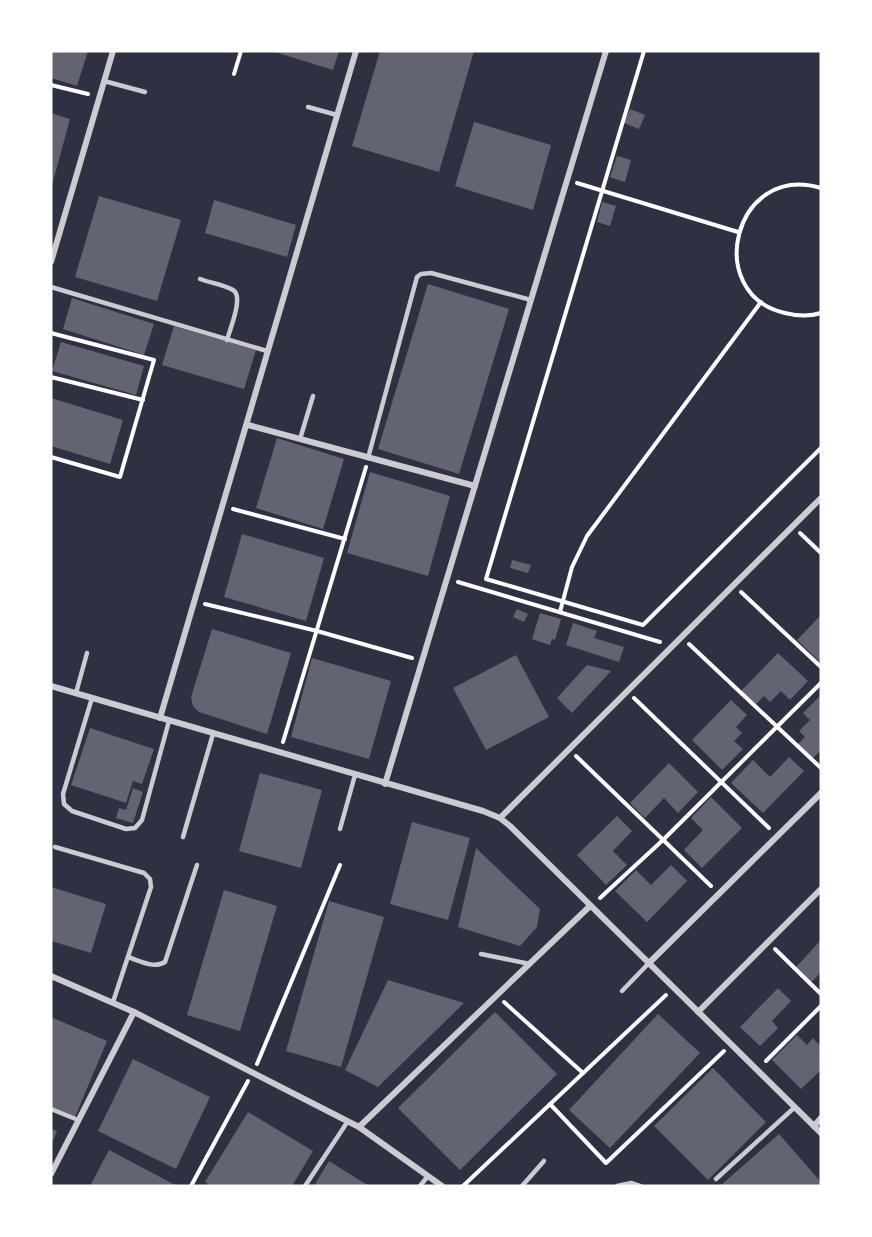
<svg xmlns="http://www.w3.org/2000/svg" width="872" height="1237" font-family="Inter,sans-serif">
<rect width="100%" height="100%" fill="#2d3142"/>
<g fill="#626471">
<path d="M51,51H88L77,86L51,78Z"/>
<path d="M272,51H339L333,70Z"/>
<path d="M380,51H474L439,172L352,146Z"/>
<path d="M630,109L645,115L639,129L624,123Z"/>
<path d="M51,113L70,119L52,185H51Z"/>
<path d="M474,122L551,145L533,210L455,186Z"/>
<path d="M617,156L631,160L625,182L610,177Z"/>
<path d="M99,196L181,220L157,301L75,277Z"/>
<path d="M214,200L296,225L287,257L205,233Z"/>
<path d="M602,202L616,206L610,226L597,222Z"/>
<path d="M428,284L509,309L459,474L378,449Z"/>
<path d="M72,298L154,324L144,355L63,329Z"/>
<path d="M174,326L256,350L244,389L162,365Z"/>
<path d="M61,342L144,366L136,395L52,371Z"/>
<path d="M51,398L123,420L110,464L51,446Z"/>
<path d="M277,438L344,459L323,529L256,508Z"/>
<path d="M370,472L450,496L428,576L347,553Z"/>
<path d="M242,534L324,558L306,621L224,597Z"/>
<path d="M512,560L531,565L528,573L510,568Z"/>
<path d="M517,609L528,614L524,622L513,617Z"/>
<path d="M540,613L561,619L555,640L552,639L550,645L532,639Z"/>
<path d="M821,615V663L797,640Z"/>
<path d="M573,623L597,631L594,638L624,647L619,662L566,645Z"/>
<path d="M212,629L291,653L267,734L199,712L193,706L191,697Z"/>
<path d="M778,653L808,681L790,700L781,691L770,702L764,696L755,705L741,691Z"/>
<path d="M516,655L549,717L486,750L453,688Z"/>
<path d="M312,658L391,681L369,759L291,737Z"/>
<path d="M587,665L611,671L572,713L557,698Z"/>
<path d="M821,695V750L812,759L797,745L805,737L799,731L810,720L803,713Z"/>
<path d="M731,700L747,715L736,727L742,733L734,741L743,749L722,770L692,740Z"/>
<path d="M90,728L154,749L142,784L133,781L126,803L71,785Z"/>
<path d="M789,757L804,771L763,813L731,783L753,760L770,777Z"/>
<path d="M669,763L698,792L678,813L664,798L645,818L630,803Z"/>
<path d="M260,773L322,790L301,868L239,851Z"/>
<path d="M133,788L143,792L133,823L116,818L119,808L126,810Z"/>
<path d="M711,797L742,828L702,868L684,850L703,830L691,818Z"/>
<path d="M617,816L632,831L613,851L627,865L606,885L577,855Z"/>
<path d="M412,822L470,838L448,920L390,904Z"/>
<path d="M476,848L540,909L537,927L520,946L458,927Z"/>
<path d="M671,865L687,881L647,922L615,891L636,870L651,885Z"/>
<path d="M51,887L106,904L91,953L51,941Z"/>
<path d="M224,890L277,906L240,1031L187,1015Z"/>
<path d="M329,901L384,917L341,1067L286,1051Z"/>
<path d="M821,940V974L820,973L812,982L796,967Z"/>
<path d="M388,980L464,1003L378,1087L345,1070Z"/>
<path d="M778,988L791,1001L772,1021L778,1028L760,1046L740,1027Z"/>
<path d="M495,1012L557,1074L460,1170L398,1108Z"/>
<path d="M658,1014L700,1053L610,1148L569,1110Z"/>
<path d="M51,1017L107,1041L75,1117L51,1107Z"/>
<path d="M797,1035L807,1045L813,1038L819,1045L821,1043V1070L801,1089L772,1060Z"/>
<path d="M133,1059L210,1097L176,1169L98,1131Z"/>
<path d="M713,1068L766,1122L708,1180L654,1126Z"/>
<path d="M248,1112L313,1151L292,1186H212L205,1182Z"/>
<path d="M51,1128L57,1131L51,1145Z"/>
<path d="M779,1134L821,1182V1186H720Z"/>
<path d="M109,1150L177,1186H90Z"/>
<path d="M329,1161L369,1186H314Z"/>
</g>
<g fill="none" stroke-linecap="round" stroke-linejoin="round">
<g stroke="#fff" stroke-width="4">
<path d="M644,51L486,579L643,625L821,448"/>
<path d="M234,74L241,51"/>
<path d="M51,85L88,94"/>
<path d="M577,183L738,232"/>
<path d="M821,188C734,162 702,294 785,313C797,316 809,317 821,313"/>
<path d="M51,333L154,360L120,477L51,457"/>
<path d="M51,377L143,400"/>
<path d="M233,509L345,539"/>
<path d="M800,533L821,553"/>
<path d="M458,582L660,642"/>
<path d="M741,592L821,667"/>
<path d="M205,604L317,631L412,658"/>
<path d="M560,612L572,567L587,536L761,302"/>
<path d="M689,644L821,768"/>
<path d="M634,698L769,828"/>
<path d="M283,742L366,467"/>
<path d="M576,756L711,886"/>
<path d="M600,898L663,840L821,683"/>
<path d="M775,949L821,994"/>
<path d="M504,1002L583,1073"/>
<path d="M766,1061L821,1006"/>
<path d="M257,1064L340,865"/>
<path d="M550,1104L606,1163L724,1051"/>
<path d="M191,1186L248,1081"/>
<path d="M463,1186L666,995"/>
</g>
<g stroke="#caccd0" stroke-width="4.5">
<path d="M104,81L145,92"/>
<path d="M308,107L337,115"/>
<path d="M200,279C210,283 223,284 233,290C244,296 230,329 227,340"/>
<path d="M51,287L267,351"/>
<path d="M300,439L313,396"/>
<path d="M368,458L417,277L421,274L431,273L531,300"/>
<path d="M76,693L87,653"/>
<path d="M92,698L63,794L64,804L72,811L126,829L135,828L142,820L169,721"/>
<path d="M340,829L355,775"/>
<path d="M183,837L213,734"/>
<path d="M55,847L144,873L150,879L151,887L113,1002"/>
<path d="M481,954L530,964"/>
<path d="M128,957C140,961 154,969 165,962L197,865"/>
<path d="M622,991L648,964"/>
<path d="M51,1109L78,1120"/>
<path d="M716,1179L795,1107"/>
<path d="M305,1186L348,1121"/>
<path d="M420,1186L428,1176"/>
<path d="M522,1186L544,1161"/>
<path d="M617,1186L631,1183L640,1186"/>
</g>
<g stroke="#caccd0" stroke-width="6">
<path d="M51,262L113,51"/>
<path d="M248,425L475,486"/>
<path d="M51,686L483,811L500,818L510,826L821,1133"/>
<path d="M160,718L356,51"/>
<path d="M385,784L606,51"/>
<path d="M500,818L821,498"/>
<path d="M648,964L821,793"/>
<path d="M51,976L134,1012L359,1127L442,1186"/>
<path d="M698,1012L821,889"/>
<path d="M814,1126L821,1118"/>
<path d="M359,1127L590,906"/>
<path d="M51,1174L134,1012"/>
</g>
</g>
<rect width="872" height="1237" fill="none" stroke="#ffffff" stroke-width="105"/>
</svg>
